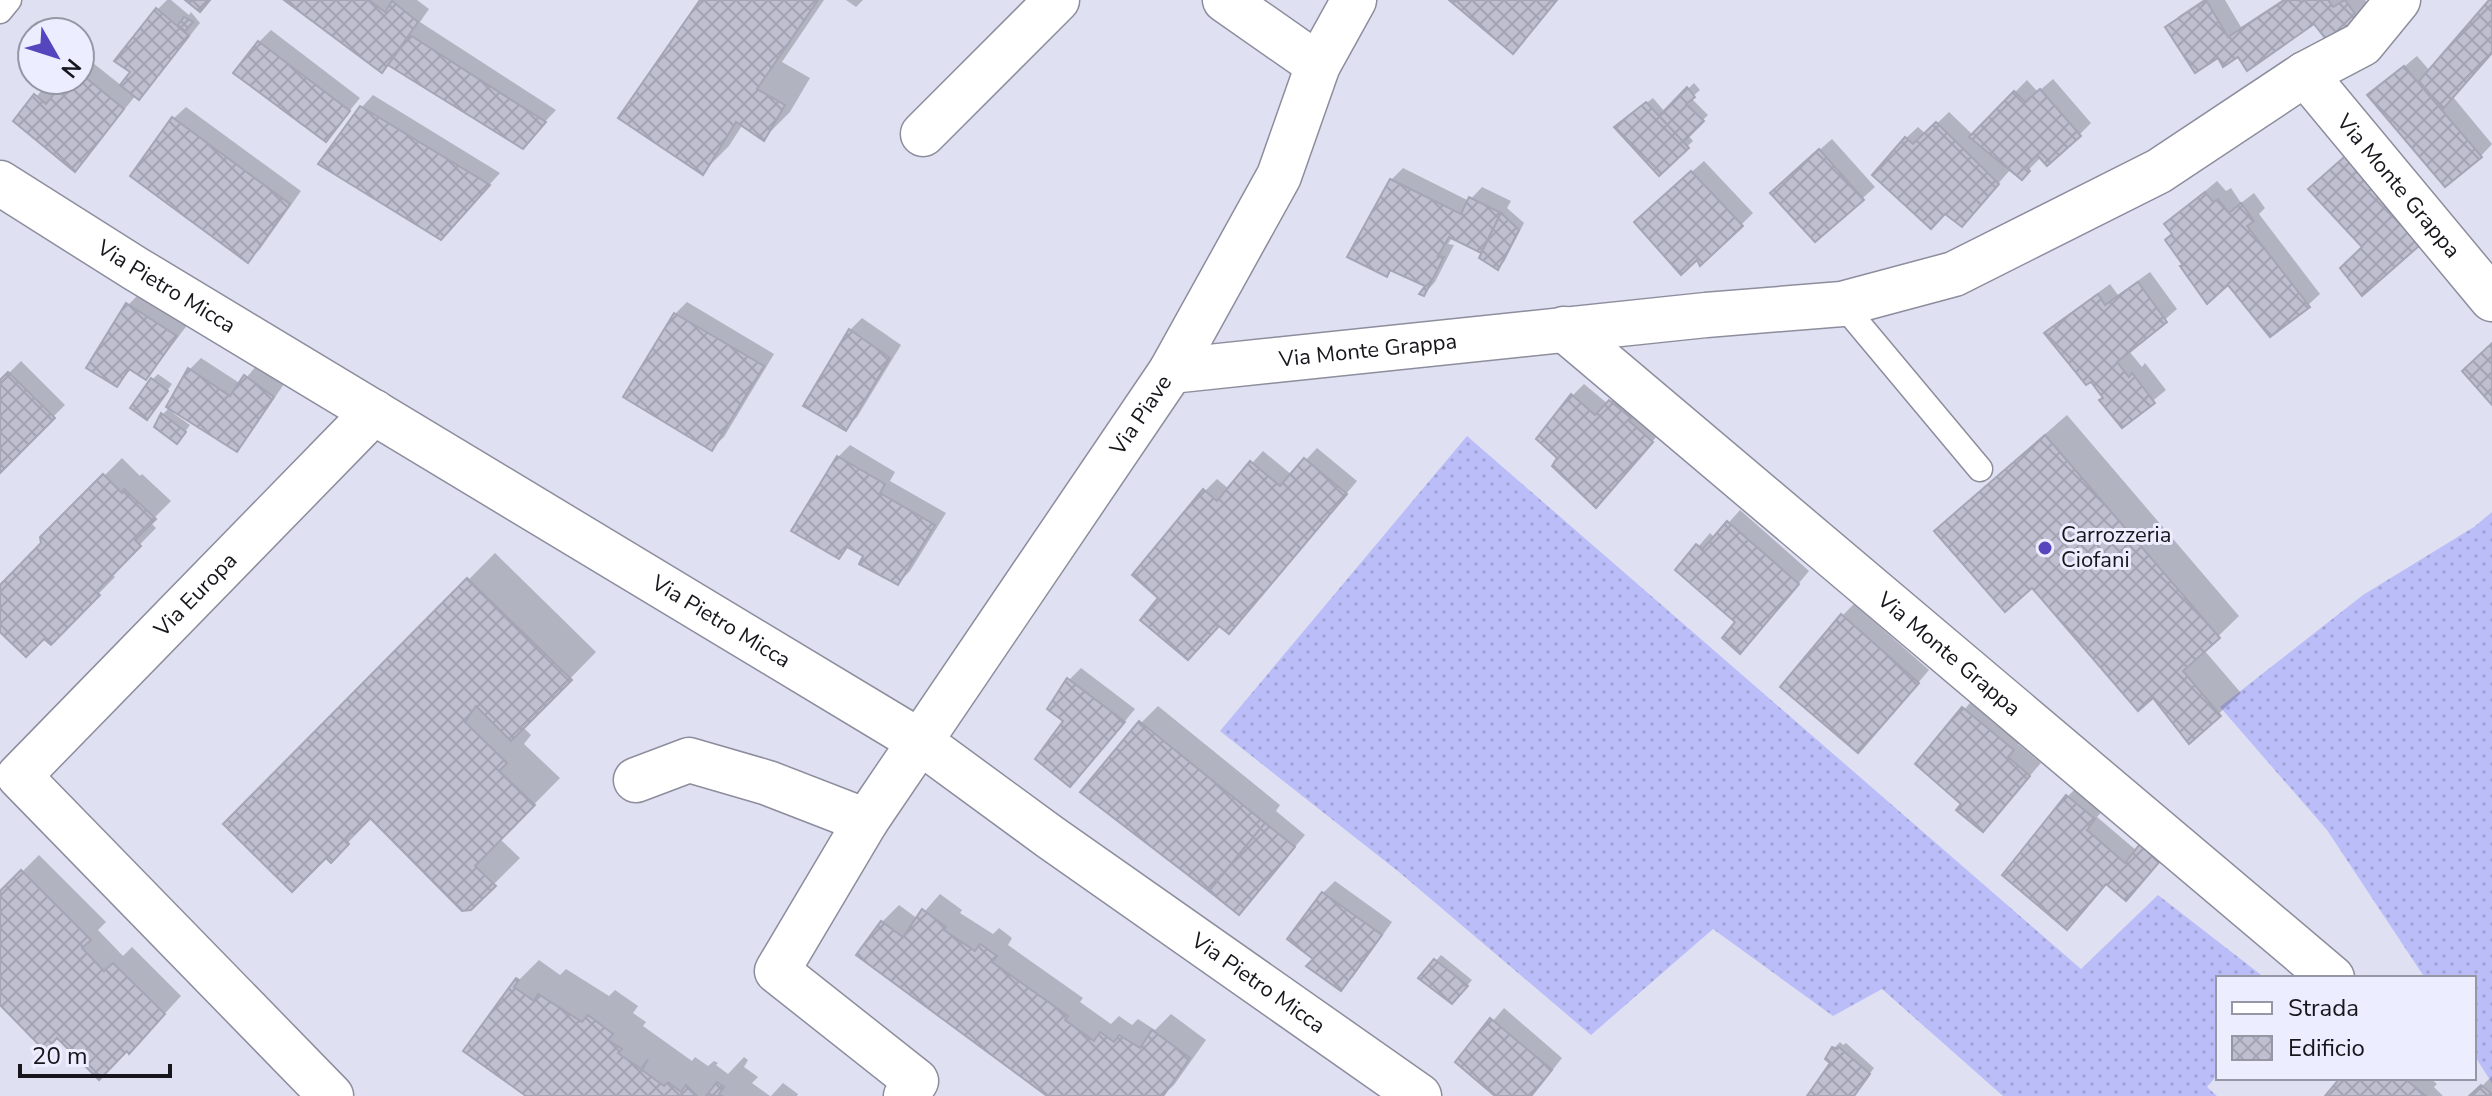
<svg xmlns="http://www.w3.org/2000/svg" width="2492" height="1096" font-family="'Nunito Sans',sans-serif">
<defs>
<pattern id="grass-dots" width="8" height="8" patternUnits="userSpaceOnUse" patternTransform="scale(2)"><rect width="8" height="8" fill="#bbbdf9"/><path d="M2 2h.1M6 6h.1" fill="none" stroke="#a0a2d5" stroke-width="1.8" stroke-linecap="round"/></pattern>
<pattern id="building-cross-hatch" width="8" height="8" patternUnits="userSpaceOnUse" patternTransform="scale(2)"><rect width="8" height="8" fill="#bebfd0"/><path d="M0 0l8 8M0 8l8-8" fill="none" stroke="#a3a3b2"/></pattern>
</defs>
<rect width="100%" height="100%" fill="#dfe0f1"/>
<g fill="url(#grass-dots)">
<path d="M1467,436L2081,969L2158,895L2265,978H2218V1074L2207,1087L2217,1096H2003L1882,989L1833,1016L1713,929L1591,1035L1399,872L1220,731Z"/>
<path d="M2492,512V1083L2474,1055V978H2425L2327,830L2220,707L2363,595L2474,527Z"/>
</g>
<g fill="#0003">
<path d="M167,0H171L189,15L191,12L200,23L150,86L139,98L136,95L86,157L16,121L47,84L58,92L68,80H80V67L88,59L122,86L133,72L157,10Z"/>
<path d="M287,0H417L429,9L420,22L556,110L522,146L389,63L382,70Z"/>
<path d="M702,0H824L782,62L810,78L790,112L764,138L743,124L729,146L703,172Z"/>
<path d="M846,0H863L856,7Z"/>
<path d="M2203,0H2225L2241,27L2282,0H2365L2374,11L2362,23L2315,21L2239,54L2218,55L2167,28L2179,16Z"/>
<path d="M2492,0V52L2453,97L2492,144L2481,156L2370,95L2417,56L2430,71Z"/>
<path d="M271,30L360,98L326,140L259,42Z"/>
<path d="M2053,79L2091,123L2079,135L2041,157L2022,177L2011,169L1973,212L1906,138L1918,127L1926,134L1949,112L1973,135L2027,80L2038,92Z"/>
<path d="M1694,83L1700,90L1691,98L1708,115L1688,135L1693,141L1659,173L1622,122L1653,98L1665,112Z"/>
<path d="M373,95L500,173L453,225L321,163L362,107Z"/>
<path d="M186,107L301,191L260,249L248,261L133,175L174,118Z"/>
<path d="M1832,139L1875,187L1816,240L1784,181Z"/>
<path d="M1704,161L1753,213L1741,225L1649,210Z"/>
<path d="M1403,168L1469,201L1482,187L1511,201L1507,208L1524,223L1504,262L1498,267L1483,252L1453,236L1448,244L1454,245L1435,282L1424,294L1428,285L1392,269L1386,275L1391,180Z"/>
<path d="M2217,181L2226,191L2231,188L2241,203L2254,193L2265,208L2259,214L2320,294L2308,305L2228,282L2185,264L2174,234L2179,213Z"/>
<path d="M2150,272L2177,309L2129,351L2142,367L2145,363L2166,390L2122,426L2105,398L2047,333L2058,322L2110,284L2118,295Z"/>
<path d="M140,293L188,324L157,365L145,377L132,368L117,385L128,305Z"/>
<path d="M687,302L774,354L724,437L712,448L675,314Z"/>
<path d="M862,318L901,345L857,417L845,429L850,330Z"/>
<path d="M201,358L241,384L257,365L284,384L248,437L236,449L175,410L173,413L190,425L182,436L163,414L170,407L190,369Z"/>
<path d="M21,361L65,405L0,470V382Z"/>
<path d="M158,374L172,384L152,412L153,379Z"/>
<path d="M1584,384L1608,404L1622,390L1663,429L1608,493L1560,458L1572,396Z"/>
<path d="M2067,415L2239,616L2204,650L2241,693L2189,741L2154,695L2032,586L1937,531L1958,510Z"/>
<path d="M850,445L895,472L890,481L946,513L910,571L898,583L866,556L849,546L839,557L838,457Z"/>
<path d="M1317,448L1357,481L1241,620L1219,623L1161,597L1205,491L1217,479L1229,489L1263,451L1292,475Z"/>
<path d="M122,458L140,476L142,474L171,501L150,522L156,528L111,574L115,577L51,642L44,637L0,629V588L43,543L42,538Z"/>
<path d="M1740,510L1809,571L1752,640L1737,621L1678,570L1710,533L1715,538Z"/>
<path d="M495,553L596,652L523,727L531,735L524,744L560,778L500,839L520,858L470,908L372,818L331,860L326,855L226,824Z"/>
<path d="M1854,604L1929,670L1870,739L1842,616Z"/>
<path d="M1081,668L1135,709L1082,773L1066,720L1069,680Z"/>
<path d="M1975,697L2024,737L2018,744L2041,763L1994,817L1964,803L1918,764Z"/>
<path d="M1158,706L1280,805L1276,811L1305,835L1250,900L1141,723Z"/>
<path d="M2079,785L2106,807L2097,817L2137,851L2171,847L2107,882L2067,797Z"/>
<path d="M39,855L106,922L98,930L123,956L132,947L181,996L146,1034L57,1036L0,1002V894Z"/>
<path d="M1335,881L1392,922L1353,977L1341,988L1316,958L1323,893Z"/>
<path d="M940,894L962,910L960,913L993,934L999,928L1012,938L1008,945L1083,998L1080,1002L1111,1024L1119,1016L1132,1025L1138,1019L1155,1030L1171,1014L1206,1040L1174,1085L1162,1096H1050L882,922L899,905L918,919Z"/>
<path d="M1441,955L1472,980L1458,996L1421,978Z"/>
<path d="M539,960L560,975L566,969L609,996L615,990L638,1006L633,1013L646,1022L643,1026L692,1061L695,1057L708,1066L714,1061L718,1063L716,1065L728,1074L744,1057L748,1060L744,1067L758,1077L752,1083L770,1096H530L513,986Z"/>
<path d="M1504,1008L1562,1058L1532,1096H1498L1458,1062Z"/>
<path d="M1840,1042L1843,1045L1846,1043L1874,1068L1853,1096H1809L1832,1063L1834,1048Z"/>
<path d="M2492,1076V1096H2472Z"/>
<path d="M2343,1078H2430L2437,1084L2434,1087L2443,1096H2327Z"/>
<path d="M783,1083L798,1094L797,1096H771Z"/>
</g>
<g fill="url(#building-cross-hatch)" stroke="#a4a5b5" stroke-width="2">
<path d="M185,0H210L200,12Z"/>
<path d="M284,0H369L385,12L392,1L418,22L382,73Z"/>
<path d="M700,0H818L757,89L785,105L764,141L736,122L703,175L618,118Z"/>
<path d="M1449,0H1557L1513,54Z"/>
<path d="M2206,0L2228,37L2285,0H2299L2301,3L2304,0H2328L2333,7L2345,0L2363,25L2332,47L2314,24L2247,71L2238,57L2223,67L2218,58L2195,73L2165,27Z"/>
<path d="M2489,0H2492V53L2443,109L2419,81Z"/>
<path d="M156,8L189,36L139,100L120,85L130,72L114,61Z"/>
<path d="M184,17L193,22L185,31L178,25Z"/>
<path d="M410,35L546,122L523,149L388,65Z"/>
<path d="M258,41L350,111L326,142L233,73Z"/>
<path d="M2404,66L2482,157L2445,187L2367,95Z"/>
<path d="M80,73L124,109L75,172L13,121L34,94L46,104L65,80H80Z"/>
<path d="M1687,87L1695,97L1686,104L1704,121L1683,142L1659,116Z"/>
<path d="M2040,89L2081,136L2047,166L2037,155L2026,166L2030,171L2022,180L1969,137L2014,91L2025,102Z"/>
<path d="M1646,102L1689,148L1659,176L1614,127Z"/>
<path d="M360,106L490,185L441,240L318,164Z"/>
<path d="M172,117L290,204L248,263L130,176Z"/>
<path d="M1936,122L1999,184L1962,227L1945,214L1931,229L1872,175L1905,137L1913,144Z"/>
<path d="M1819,149L1864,200L1815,242L1770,193Z"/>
<path d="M2351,151L2428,238L2362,296L2340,268L2362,247L2308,189Z"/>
<path d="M1691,171L1743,226L1700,266L1697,260L1681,275L1634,222Z"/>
<path d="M1390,179L1461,214L1469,197L1501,213L1481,253L1449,237L1438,256L1444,257L1424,296L1419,294L1425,286L1390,270L1387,277L1347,257Z"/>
<path d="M2205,192L2213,202L2218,199L2229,213L2241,203L2254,221L2247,226L2310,307L2270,337L2228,285L2207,304L2180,266L2183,265L2165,240L2172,234L2164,224Z"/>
<path d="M1501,213L1519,230L1498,270L1479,258Z"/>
<path d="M2138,282L2167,322L2117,362L2129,377L2132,373L2155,403L2122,428L2099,400L2103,398L2091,382L2086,385L2044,333L2098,294L2105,305Z"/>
<path d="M126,303L177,336L146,380L129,369L117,387L86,368Z"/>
<path d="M674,313L764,366L712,451L623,397Z"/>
<path d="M849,329L890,358L846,431L803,406Z"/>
<path d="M2492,343V405L2462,371Z"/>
<path d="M188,368L230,396L244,375L274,397L237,452L166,407Z"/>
<path d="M8,372L55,418L0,473V380Z"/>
<path d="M151,378L168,391L147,420L130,408Z"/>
<path d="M1571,394L1595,415L1609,400L1631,418L1629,421L1653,442L1596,508L1552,466L1557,458L1536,439Z"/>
<path d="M161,413L186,432L177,444L154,427Z"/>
<path d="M2045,435L2220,638L2183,671L2221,716L2189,744L2153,698L2138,711L2032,588L2005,612L1934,531Z"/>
<path d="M837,456L885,484L880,493L935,525L898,585L859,564L863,556L847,547L839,559L791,531Z"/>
<path d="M1304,458L1347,494L1229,634L1219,626L1188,660L1140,620L1158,598L1132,575L1203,489L1217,501L1250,461L1280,486Z"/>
<path d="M103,474L122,493L124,489L156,519L135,540L141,546L96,592L100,595L51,645L44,639L26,657L0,632V585L41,543L40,537Z"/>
<path d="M1727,521L1799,584L1740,654L1722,638L1735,622L1675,570L1696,544L1703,549Z"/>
<path d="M467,578L572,680L511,741L476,706L465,722L507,763L499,771L535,805L475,866L496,886L471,910L462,911L370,818L354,834L351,832L345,839L349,844L331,863L326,858L292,892L223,824Z"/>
<path d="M1841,614L1919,683L1858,753L1780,687Z"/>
<path d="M1067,678L1125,722L1070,787L1035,759L1063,721L1047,709Z"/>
<path d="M1962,707L2014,750L2008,757L2030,776L1983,832L1956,810L1961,804L1915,764Z"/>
<path d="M1139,721L1265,823L1209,891L1080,792Z"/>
<path d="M2066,795L2095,819L2087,830L2125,863L2140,844L2161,860L2126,901L2106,884L2067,930L2002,875Z"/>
<path d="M1265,823L1295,847L1239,915L1209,891Z"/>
<path d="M21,870L91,940L82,948L104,971L113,963L165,1014L129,1054L127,1051L99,1080L57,1038L45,1051L0,1005V891Z"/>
<path d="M1322,892L1382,935L1341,991L1306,966L1313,959L1287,939Z"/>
<path d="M922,909L946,927L944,930L975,951L980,944L997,956L992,962L1068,1016L1065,1020L1094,1041L1100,1032L1114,1042L1119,1035L1140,1048L1152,1030L1190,1058L1163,1096H1047L856,955L881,921L903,937Z"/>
<path d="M1434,959L1468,986L1452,1004L1418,978Z"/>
<path d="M516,978L519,980L514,987L534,1001L538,994L582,1022L588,1015L613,1034L608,1040L622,1049L618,1053L641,1069L648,1059L642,1070L664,1086L668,1082L681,1092L686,1085L697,1096H526L463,1051Z"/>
<path d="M1490,1018L1552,1070L1531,1096H1495L1455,1062Z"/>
<path d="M1832,1047L1837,1049L1839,1047L1870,1074L1854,1096H1807L1830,1063L1825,1059Z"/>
<path d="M2340,1078H2404L2426,1096H2325Z"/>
<path d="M717,1082L724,1087L719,1094L722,1096H706Z"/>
<path d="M2481,1085L2492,1094V1096H2469Z"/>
</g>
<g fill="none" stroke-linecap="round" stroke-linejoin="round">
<g stroke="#8c8d9d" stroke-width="27">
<g id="service">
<path d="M0,11L9,0"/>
<path d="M1842,304L1980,469"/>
</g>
</g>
<g stroke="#8c8d9d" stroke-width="47">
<g id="minor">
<path d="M1225,0L1318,65"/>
<path id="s1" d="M2305,74L2492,299"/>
<path d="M923,134L1057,0"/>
<path id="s2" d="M0,183L136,269L919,741L1050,837L1419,1096"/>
<path id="s3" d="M1564,329L2332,978"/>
<path id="s4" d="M1171,371L1706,315L1842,304L1954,274L2159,171L2305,74L2362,44L2398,0"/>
<path d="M636,780L689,760L768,783L866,821"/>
<path id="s5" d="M331,1096L19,776L374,412"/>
<path id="s6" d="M906,1096L916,1081L777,971L866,821L1171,371L1279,176L1318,65L1354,0"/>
</g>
</g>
<use href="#service" stroke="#fff" stroke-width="24"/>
<use href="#minor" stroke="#fff" stroke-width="44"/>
</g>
<circle fill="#5646be" stroke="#ecedfe" stroke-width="3" cx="2045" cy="548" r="8"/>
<g text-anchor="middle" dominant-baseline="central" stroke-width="6" stroke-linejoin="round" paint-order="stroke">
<g font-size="22" fill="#16161c" stroke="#ecedfe">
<text stroke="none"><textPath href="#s1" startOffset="146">Via Monte Grappa</textPath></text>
<text stroke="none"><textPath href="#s2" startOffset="196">Via Pietro Micca</textPath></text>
<text stroke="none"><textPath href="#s4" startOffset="198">Via Monte Grappa</textPath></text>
<text stroke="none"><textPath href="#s6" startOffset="860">Via Piave</textPath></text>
<text stroke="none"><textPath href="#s5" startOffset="700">Via Europa</textPath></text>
<text stroke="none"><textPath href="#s2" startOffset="844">Via Pietro Micca</textPath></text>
<text stroke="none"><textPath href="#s3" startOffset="504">Via Monte Grappa</textPath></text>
<text stroke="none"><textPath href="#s2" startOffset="1492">Via Pietro Micca</textPath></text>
</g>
<g font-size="22" fill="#16161c" stroke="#ecedfe" text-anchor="start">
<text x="2061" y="535">Carrozzeria<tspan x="2061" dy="25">Ciofani</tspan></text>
</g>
</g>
<rect x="2216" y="976" width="260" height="104" fill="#ecedfe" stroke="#9697a4" stroke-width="2"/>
<rect x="2232" y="1002" width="40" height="12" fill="#ffffff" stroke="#9697a4" stroke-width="2"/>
<text x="2288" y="1016" font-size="24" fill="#16161c">Strada</text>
<rect x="2232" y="1036" width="40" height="24" fill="url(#building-cross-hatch)" stroke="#9697a4" stroke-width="2"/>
<text x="2288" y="1056" font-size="24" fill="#16161c">Edificio</text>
<g transform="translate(56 56) rotate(129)"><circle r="38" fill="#ecedfe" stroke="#9697a4" stroke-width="2"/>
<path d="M0-6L14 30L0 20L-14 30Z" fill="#5646be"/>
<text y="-12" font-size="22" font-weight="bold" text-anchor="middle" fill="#16161c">N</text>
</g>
<path d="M20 1064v12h150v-12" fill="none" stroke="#16161c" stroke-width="4"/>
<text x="32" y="1064" font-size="24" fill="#16161c" stroke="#ecedfe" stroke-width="6" paint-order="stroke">20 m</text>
</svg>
